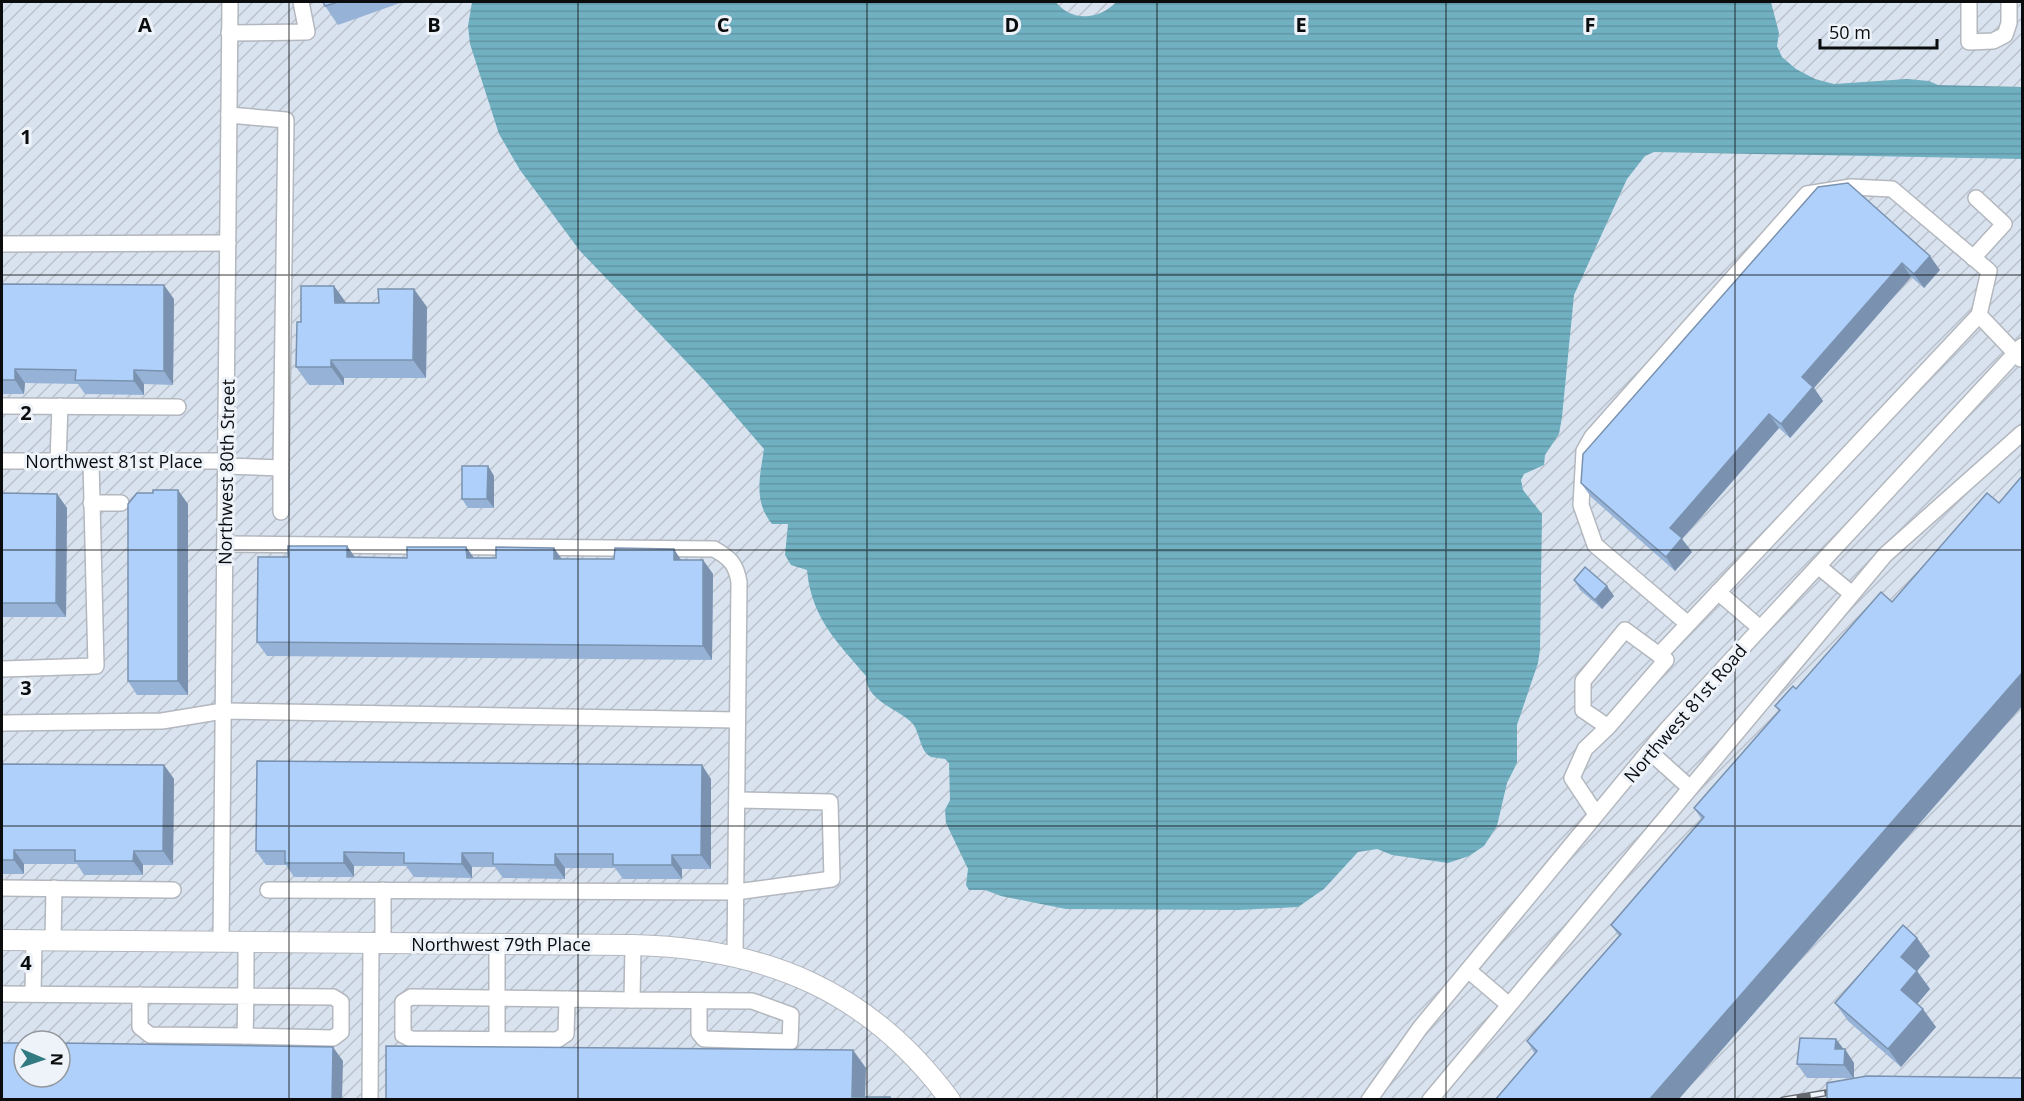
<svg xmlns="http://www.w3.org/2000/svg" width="2024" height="1101" font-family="'Open Sans',sans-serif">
<defs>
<pattern id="industrial-furrows" width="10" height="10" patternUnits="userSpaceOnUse" patternTransform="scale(1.5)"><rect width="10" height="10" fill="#d9e3ef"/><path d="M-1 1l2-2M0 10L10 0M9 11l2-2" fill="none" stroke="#b9c2cc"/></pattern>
<pattern id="water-rules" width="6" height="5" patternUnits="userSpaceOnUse" patternTransform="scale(1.5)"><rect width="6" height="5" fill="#71b0c1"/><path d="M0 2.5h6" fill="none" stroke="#6096a5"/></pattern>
</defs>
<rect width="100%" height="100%" fill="#eef3fa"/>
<path fill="url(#industrial-furrows)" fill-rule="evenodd" d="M2,2H2022V1099L2,1100ZM24,1041H60V1077H24Z"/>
<path fill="url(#water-rules)" d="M472,2H1056C1071,22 1100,20 1116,2H1771L1779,33L1777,46L1782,57L1796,69L1815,79L1834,84L1907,79L1929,81L1938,85L2022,87V159L1654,152L1645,156L1627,179L1574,295L1562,417L1559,434L1545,455L1544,465L1524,474L1521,480L1523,490L1542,514L1540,650L1538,663L1517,725V763L1507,783L1497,826L1484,846L1469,856L1448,863L1392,855L1377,849L1358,852L1324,889L1298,907L1239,910L1066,909L1001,896L985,890H969L966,885L968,869L946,823L945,810L950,800L949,763L945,759C941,758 935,758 931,757C918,750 921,730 910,721C894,707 866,700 866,676C837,642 811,617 807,570L791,565L785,555L788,524H772C753,501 760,476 764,449L705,381L580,251L520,170L499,134L470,44L468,26Z"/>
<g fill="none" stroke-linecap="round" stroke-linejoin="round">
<g stroke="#b3b7be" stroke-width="18">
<g id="minor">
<path d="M1969,2V42L1993,41L2005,35L2009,23V2"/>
<path d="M229,33L307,32L301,2"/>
<path d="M229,115L286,120L281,468"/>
<path d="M2,244L228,243"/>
<path d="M1973,258L2004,224L1976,198"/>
<path d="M2,406L178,407"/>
<path d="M2,461H226"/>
<path d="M58,461L60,406"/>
<path d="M225,466L281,468V512"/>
<path d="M91,503H121"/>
<path d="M225,544L714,549C730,558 736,564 739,582L735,955"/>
<path d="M1818,566L1852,594"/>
<path d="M1718,592L1760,628"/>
<path d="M1688,624L1595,545L1581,505L1584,451L1592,437L1807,194L1851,187L1892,189L1989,271L1979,315"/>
<path d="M1659,655L1979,315L2021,359"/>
<path d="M2,669L96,666L91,461"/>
<path d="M2,723L162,721L223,711L737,720"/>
<path d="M1649,751L1690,788"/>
<path d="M1596,814L1572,778L1585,749L1608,727L1666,660L1625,630L1583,681V710L1608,727"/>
<path d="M2,888L173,890"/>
<path d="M268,890L736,892L832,879L830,802L737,800"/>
<path d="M53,940L54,888"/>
<path d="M221,942L230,2"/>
<path d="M383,943V890"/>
<path d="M633,945L632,1000L752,1001L791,1015L790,1042L704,1039L699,1033V1001"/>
<path d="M1468,970L1509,1005"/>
<path d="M2,994L333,997L341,1002V1032L333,1038L245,1036C246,1005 246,974 246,942"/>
<path d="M33,994L34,940"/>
<path d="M140,995V1027L150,1035L245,1036"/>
<path d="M567,999L566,1034L557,1040L411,1039L403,1035V1002L411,997L632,1000"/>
<path d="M497,1040V944"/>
<path d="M370,1100L371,943"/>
<path d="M1369,1100L1420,1028L1668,728L2022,346"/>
<path d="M1430,1100L1885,555L2022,433"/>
</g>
</g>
<g stroke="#b3b7be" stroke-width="22">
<path id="major" d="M2,940L633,945C766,948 870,991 950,1100"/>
</g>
<use href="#minor" stroke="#fff" stroke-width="15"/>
<use href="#major" stroke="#fff" stroke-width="20"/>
<g stroke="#66696d" stroke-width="7">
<path id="rail" d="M1783,1100L1843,1090"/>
</g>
<use href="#rail" stroke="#eef3fa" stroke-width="4.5" stroke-dasharray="14" stroke-linecap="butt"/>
</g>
<g fill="#96b3d7">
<path d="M323,2H403L338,25L325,6Z"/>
<path d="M1818,187L1940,270L1924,288L1911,277L1814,388L1823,401L1790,438L1779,428L1682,539L1692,552L1675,571L1591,497L1581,483Z"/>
<path d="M2,284L174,299L173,385L144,384V395L85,394L78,384L25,383L24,394H2Z"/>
<path d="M334,286L346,303L427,307L426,378H344V385H309L296,367L301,322Z"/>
<path d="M488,466L494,476V508H468L462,499Z"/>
<path d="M2,493L57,494L67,508L66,617H2Z"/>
<path d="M188,504V695H137L128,681Z"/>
<path d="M347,546L355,558H407L466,547L474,558L703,560L713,574L712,660L267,656L257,642Z"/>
<path d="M1574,580L1614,596L1602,609L1580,590Z"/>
<path d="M1892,602L2022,706L1678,1100H1495L1535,1054L1527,1041L1619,936L1611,925L1702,820L1694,808L1779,711L1775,706L1796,689Z"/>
<path d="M2,764L164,765L174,779L173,865H143V875H84L77,864H24V874H2Z"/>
<path d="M711,779V869H682V879H623L615,868H565V879L503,878L495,867H472V878L414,877L406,866H354V877H294L286,865H266L256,851Z"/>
<path d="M1917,938L1930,956L1917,971L1930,989L1917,1004L1936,1027L1901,1067L1848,1021L1835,1003Z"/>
<path d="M1836,1039L1854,1063V1078H1807L1797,1064Z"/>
</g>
<g fill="#7a92af">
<path d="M1930,256L1940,270L1924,288L1914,274Z"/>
<path d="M1902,263L1911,277L1814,388L1823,401L1790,438L1781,424L1802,377Z"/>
<path d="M164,285L174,299L173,385L164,371Z"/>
<path d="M334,286L347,304L335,303Z"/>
<path d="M414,289L427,307L426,378L413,360Z"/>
<path d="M331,360L344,378V385L331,367Z"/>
<path d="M15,369L25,383L24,394L15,380Z"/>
<path d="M134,370L144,384V395L134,381Z"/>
<path d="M1769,414L1779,428L1682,539L1692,552L1675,571L1666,557L1670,528Z"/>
<path d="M488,466L494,476V508L487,499Z"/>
<path d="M178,490L188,504V695L178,681Z"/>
<path d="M57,494L67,508L66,617L56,603Z"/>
<path d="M347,546L357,560L347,557Z"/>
<path d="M466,547L476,561L467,558Z"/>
<path d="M554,548L564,562L554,559Z"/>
<path d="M674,549L683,563L674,560Z"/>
<path d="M703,560L713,574L712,660L703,646Z"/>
<path d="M1607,586L1614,596L1602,609L1595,600Z"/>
<path d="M2022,673V706L1678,1100H1649Z"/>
<path d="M164,765L174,779L173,865L163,851Z"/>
<path d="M702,765L711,779V869L701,855Z"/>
<path d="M14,850L24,864V874L14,860Z"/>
<path d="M134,851L143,865V875L133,861Z"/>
<path d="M344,852L354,866V877L344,863Z"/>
<path d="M462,853L472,867V878L462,864Z"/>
<path d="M555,854L565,868V879L555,865Z"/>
<path d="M672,855L682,869V879L672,865Z"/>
<path d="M1917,938L1930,956L1917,971L1930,989L1914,1008L1901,990V957Z"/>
<path d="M1923,1009L1936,1027L1901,1067L1888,1049Z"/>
<path d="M1836,1039L1845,1051V1049L1854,1063V1079L1844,1065L1835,1049Z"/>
<path d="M333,1047L343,1061L342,1100H332Z"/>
<path d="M853,1050L866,1068L865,1100L852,1097Z"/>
</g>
<g fill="#afd0fa" stroke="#7a92af" stroke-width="1.5">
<path d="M323,2H338L325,6Z"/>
<path d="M1848,183L1930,256L1914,274L1902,263L1802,377L1813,387L1781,424L1769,414L1670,528L1682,538L1666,557L1581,483L1583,454L1818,187Z"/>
<path d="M2,284L164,285V371L134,370V381L75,380L76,370L15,369V380H2Z"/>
<path d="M301,286H334L335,303H379L378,289H414L413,360H331V367H296L297,322H301Z"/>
<path d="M462,466H488L487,499H462Z"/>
<path d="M2022,476V673L1649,1100H1495L1537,1051L1527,1041L1621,934L1611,925L1704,817L1694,808L1780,710L1775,706L1793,686L1796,689L1881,592L1892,602L1987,493L1999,503Z"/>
<path d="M153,490H178V681H128V504L137,493H153Z"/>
<path d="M2,493L57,494L56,603H2Z"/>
<path d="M288,546H347V557L407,558V547H466L467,558H496V547L554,548V559H614L615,548L674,549V560H703V646L257,642L258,557H288Z"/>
<path d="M1585,567L1607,586L1595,600L1574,580Z"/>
<path d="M257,761L702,765L701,855H672V865H613V854H555V865L493,864V853H462V864L404,863V853L344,852V863H285V851H256Z"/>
<path d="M2,764L164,765L163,851H134L133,861H75V850H14V860H2Z"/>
<path d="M1903,925L1917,938L1901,957L1917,971L1901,990L1923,1009L1888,1049L1835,1003Z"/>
<path d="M1800,1038L1836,1039L1835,1049H1845L1844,1065L1797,1064Z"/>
<path d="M2,1043H24V1077H60V1043L333,1047L332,1100H2Z"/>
<path d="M386,1046L853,1050L852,1097H890V1100H386Z"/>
<path d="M1867,1076L2022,1078V1100H1827V1083Z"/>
</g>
<path fill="none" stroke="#0b0c0e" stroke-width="1.5" stroke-opacity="0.55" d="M289,2V1100M578,2V1100M867,2V1100M1157,2V1100M1446,2V1100M1735,2V1100M2,275H2022M2,550H2022M2,826H2022"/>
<g text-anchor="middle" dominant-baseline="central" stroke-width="6" stroke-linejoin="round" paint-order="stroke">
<g font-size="18" fill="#0b0c0e" stroke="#eef3fa">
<text x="114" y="461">Northwest 81st Place</text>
<text transform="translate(226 472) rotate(-89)">Northwest 80th Street</text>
<text transform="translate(1685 713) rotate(-49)">Northwest 81st Road</text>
<text x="501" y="944">Northwest 79th Place</text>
</g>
</g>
<g font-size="20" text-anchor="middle" font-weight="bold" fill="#0b0c0e" stroke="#eef3fa" stroke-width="6" stroke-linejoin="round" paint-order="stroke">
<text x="145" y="32">A</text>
<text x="434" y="32">B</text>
<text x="723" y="32">C</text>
<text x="1012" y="32">D</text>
<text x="1301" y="32">E</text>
<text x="1590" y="32">F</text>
<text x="26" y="144">1</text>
<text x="26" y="420">2</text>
<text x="26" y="695">3</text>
<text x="26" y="970">4</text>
</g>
<rect width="2024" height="1101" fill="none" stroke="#0b0c0e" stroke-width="6"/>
<g transform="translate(42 1059) rotate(92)"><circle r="28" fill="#eef3fa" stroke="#93979c" stroke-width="1.5"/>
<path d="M0-4.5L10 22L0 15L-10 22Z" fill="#317a82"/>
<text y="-9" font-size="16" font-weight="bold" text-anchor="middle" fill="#0b0c0e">N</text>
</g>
<path d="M1820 39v9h117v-9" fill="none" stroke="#0b0c0e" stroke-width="3"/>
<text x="1829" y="39" font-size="18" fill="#0b0c0e" stroke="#eef3fa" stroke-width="4.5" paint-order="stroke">50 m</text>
</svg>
